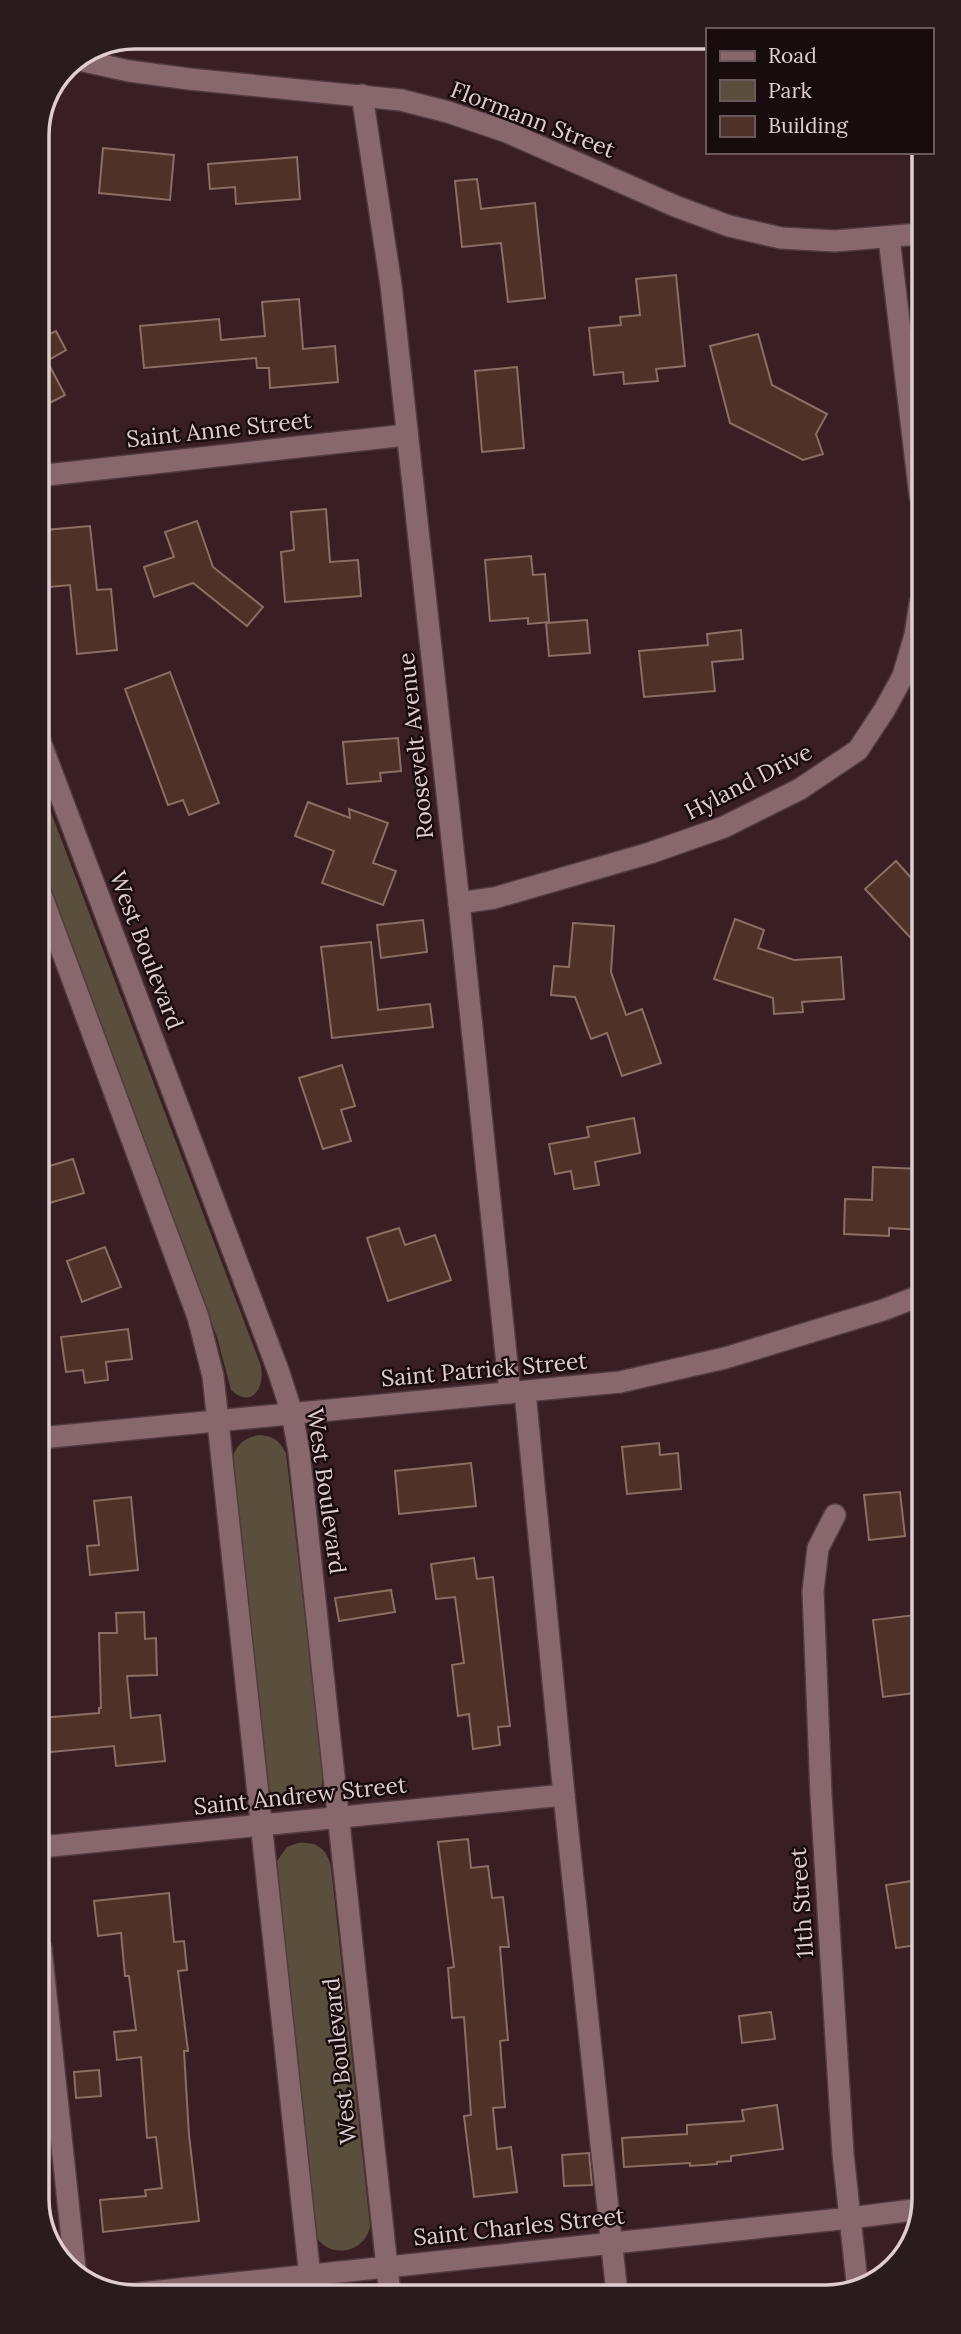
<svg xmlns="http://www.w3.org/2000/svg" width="961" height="2334" font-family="Lora,serif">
<rect width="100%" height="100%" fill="#391e23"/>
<g fill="#5a4e3d">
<path d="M38,778L261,1366C265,1388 252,1409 231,1390L217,1337L39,865Z"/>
<path d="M259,1435C273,1436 279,1440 286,1453L323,1772C323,1780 323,1787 317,1794C308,1805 287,1809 276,1799C270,1794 268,1785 266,1778L233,1457C237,1443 245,1438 259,1435Z"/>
<path d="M298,1843C317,1841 327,1849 331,1867L370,2225C367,2253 327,2261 315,2234L277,1861L287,1847Z"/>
</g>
<g fill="#4e3227" stroke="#8c6e62" stroke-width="2">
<path d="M103,148L174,155L170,200L99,193Z"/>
<path d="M297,157L300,199L236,204L235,187L210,189L208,164Z"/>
<path d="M477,179L481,209L535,203L545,298L508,302L501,243L462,247L455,181Z"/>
<path d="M676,275L685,366L656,369L658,381L624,384L623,372L594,375L589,328L621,325L620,317L640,315L636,279Z"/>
<path d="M299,299L303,349L335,346L338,382L270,388L269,368H257L256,358L144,368L140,326L219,319L221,340L265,336L262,302Z"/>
<path d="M56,331L66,350L47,361L65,395L38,409L37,340Z"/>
<path d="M758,334L772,385L827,414L816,434L823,454L803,460L730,423L710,346Z"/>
<path d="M517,367L524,448L482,452L475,371Z"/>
<path d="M326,509L330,562L358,560L361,596L285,602L281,552L294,550L291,512Z"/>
<path d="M197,521L213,567L263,607L247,626L193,583L154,597L144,567L174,557L165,532Z"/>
<path d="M90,526L97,590L111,589L117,650L77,654L70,585L50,587L45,530Z"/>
<path d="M531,556L533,575L545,574L549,622L528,624V618L490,621L485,560Z"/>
<path d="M587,620L590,653L549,656L546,623Z"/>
<path d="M741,630L743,659L712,662L715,691L644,697L639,651L708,645L707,634Z"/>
<path d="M170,672L219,803L189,815L183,800L168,805L125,689Z"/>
<path d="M398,738L401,771L380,773L381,781L347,784L343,742Z"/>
<path d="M308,802L350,818L349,809L388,823L373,863L396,871L383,905L322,883L334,851L295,836Z"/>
<path d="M896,861L921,889V949L865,889Z"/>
<path d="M735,919L764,930L758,948L794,960L841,957L844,999L802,1002L803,1012L774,1014L773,998L714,979Z"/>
<path d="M423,920L427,952L381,958L377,925Z"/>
<path d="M573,923L614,926L611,972L626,1015L642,1009L661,1063L622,1076L607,1033L591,1039L575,997L551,995L554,966L569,967Z"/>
<path d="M371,942L378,1010L430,1004L433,1027L332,1038L321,947Z"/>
<path d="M342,1065L355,1106L341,1110L351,1141L323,1149L299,1078Z"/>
<path d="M634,1118L640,1153L595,1162L599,1185L574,1189L571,1171L555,1174L549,1144L589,1137L587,1127Z"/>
<path d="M73,1159L84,1193L39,1206V1169Z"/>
<path d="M873,1167L922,1169V1230L889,1228V1236L844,1234L845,1199L872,1200Z"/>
<path d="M399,1228L405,1245L435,1235L451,1280L388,1301L367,1238Z"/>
<path d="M105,1247L121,1287L82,1302L67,1261Z"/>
<path d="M128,1329L132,1359L106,1362L108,1380L85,1383L83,1370L66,1372L61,1337Z"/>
<path d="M659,1443L660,1455L678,1453L681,1489L627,1494L622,1447Z"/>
<path d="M471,1463L476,1506L399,1514L395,1471Z"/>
<path d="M900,1492L905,1536L869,1540L864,1495Z"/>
<path d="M131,1497L138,1570L90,1575L87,1546L99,1545L94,1501Z"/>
<path d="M474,1558L477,1579L493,1577L510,1726L498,1727L500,1745L473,1749L469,1714L458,1716L452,1665L464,1663L455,1597L436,1599L431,1564Z"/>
<path d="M391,1590L395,1612L339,1621L335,1598Z"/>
<path d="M144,1612L145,1639L156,1638L157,1675L127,1676L131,1718L160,1715L165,1761L116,1766L114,1746L41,1753V1718L99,1713V1708H101L99,1633H117L116,1613Z"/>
<path d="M915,1615L923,1692L883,1697L873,1620Z"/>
<path d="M468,1839L471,1868L488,1866L492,1898L503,1897L509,1947H500L508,2040L500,2041L505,2107L493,2108L497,2149L511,2147L517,2192L474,2197L464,2116L471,2115L464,2017L452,2018L448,1968L454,1967L438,1842Z"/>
<path d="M912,1881L916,1904L924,1903V1944L896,1948L886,1885Z"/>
<path d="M169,1893L174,1942L184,1941L187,1970L178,1971L188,2051H184L189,2135L199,2221L103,2232L100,2200L146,2196L145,2190L162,2188L156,2137L147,2138L141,2057L117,2060L114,2032L136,2030L129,1976H125L121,1933L98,1936L94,1901Z"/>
<path d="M771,2012L775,2039L742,2043L739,2016Z"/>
<path d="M99,2070L101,2096L76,2098L74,2072Z"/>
<path d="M777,2105L783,2149L731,2156V2161L717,2162V2164L690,2166V2163L624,2167L622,2138L687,2134V2125L744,2121L742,2110Z"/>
<path d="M589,2153L592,2185L564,2186L562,2155Z"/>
</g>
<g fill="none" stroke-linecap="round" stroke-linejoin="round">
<g stroke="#513a40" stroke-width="24">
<g id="minor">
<path d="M79,60L129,71L189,79L401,100L448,112L507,132L675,206L729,226L781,238L835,241L919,234"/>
<path d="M362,95L391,285L459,903L510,1393"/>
<path d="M889,238L920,496"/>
<path d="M38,476L406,435"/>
<path d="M38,736L278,1370L292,1413L299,1452L390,2295"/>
<path d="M39,889L198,1317L213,1376L312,2296"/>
<path d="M459,903L494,898L650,853L724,827L800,789L858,750L885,709L903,676L915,635L920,603"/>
<path d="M525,1392L564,1795L617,2294"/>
<path d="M40,1438L620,1382L725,1358L883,1310L922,1295"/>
<path d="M835,1515L818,1548L813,1591L821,1795L843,2154L858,2291"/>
<path d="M41,1847L564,1795"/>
<path d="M41,1948L76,2277"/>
<path d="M122,2295L850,2218L921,2209"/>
</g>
</g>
<use href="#minor" stroke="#89686d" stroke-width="21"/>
</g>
<g text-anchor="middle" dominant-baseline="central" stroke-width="5" stroke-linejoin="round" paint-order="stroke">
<g font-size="23" fill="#e0cdd0" stroke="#190c0e">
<text transform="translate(533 119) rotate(21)">Flormann Street</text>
<text transform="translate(219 429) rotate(-6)">Saint Anne Street</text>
<text transform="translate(415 746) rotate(-96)">Roosevelt Avenue</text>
<text transform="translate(748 781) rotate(-27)">Hyland Drive</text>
<text transform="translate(147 950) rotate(69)">West Boulevard</text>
<text transform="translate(484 1369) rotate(-5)">Saint Patrick Street</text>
<text transform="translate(327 1491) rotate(82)">West Boulevard</text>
<text transform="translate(300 1795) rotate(-6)">Saint Andrew Street</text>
<text transform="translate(801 1903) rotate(-94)">11th Street</text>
<text transform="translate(339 2061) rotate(-96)">West Boulevard</text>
<text transform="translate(519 2226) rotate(-6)">Saint Charles Street</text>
</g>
</g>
<path d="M0 0H961V2334H0ZM135 49H826A86 86 0 0 1 912 135V2199A86 86 0 0 1 826 2285H135A86 86 0 0 1 49 2199V135A86 86 0 0 1 135 49Z" fill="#291b1e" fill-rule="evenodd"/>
<path fill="none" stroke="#e0cdd0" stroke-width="3.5" d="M135 49H826A86 86 0 0 1 912 135V2199A86 86 0 0 1 826 2285H135A86 86 0 0 1 49 2199V135A86 86 0 0 1 135 49Z"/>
<rect x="706" y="28" width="228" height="126" fill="#190c0e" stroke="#69595c" stroke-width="2"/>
<rect x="720" y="51" width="35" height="10" fill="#89686d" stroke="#69595c" stroke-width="2"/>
<text x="768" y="63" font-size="21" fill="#e0cdd0">Road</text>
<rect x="720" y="80" width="35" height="21" fill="#5a4e3d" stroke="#69595c" stroke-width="2"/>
<text x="768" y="98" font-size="21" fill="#e0cdd0">Park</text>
<rect x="720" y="116" width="35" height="21" fill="#4e3227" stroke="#69595c" stroke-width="2"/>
<text x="768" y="133" font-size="21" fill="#e0cdd0">Building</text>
</svg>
